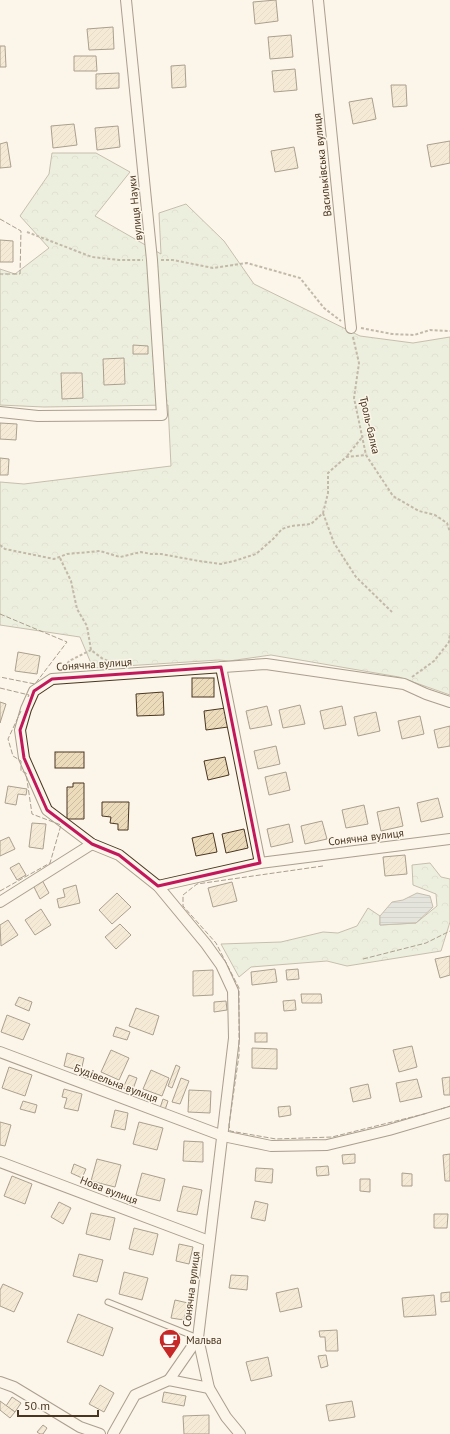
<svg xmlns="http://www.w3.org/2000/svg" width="450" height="1434" font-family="'PT Sans',sans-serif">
<defs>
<pattern id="forest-crowns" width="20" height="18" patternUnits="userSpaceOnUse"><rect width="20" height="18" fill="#dce7d0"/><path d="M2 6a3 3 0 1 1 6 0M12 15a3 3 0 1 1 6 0" fill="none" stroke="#bec7b2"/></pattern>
<pattern id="water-rules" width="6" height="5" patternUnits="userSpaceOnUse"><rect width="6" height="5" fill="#c9cecd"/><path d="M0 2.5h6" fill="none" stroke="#a5a8a6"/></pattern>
<pattern id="building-hatch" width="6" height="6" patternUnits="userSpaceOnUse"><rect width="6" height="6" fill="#ecdcbc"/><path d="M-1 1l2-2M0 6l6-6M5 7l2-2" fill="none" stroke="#ccbda1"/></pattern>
</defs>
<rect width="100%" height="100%" fill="#fbf6e9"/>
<g fill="url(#forest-crowns)" stroke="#887966">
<path d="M52,153H96L130,172L95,216L161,254L159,213L186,204L224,241L254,284L360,336L413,343L450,337V695L399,677L271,655L229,661L219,660L93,668L80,637L0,625V482L24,484L171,466L168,405L44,407L0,405V269L15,274L49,248L20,216L49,174Z"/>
<path d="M430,863L441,877L450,879V922L441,951L347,966L327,961L251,967L239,977L221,944L281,942L323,932L338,933L357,926L368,908L380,916V925L416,923L437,906L436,894L413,885L412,865Z"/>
</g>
<path fill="url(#water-rules)" stroke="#887966" d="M417,893L430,896L433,907L416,923L380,925V916L392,902L403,900Z"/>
<g fill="url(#building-hatch)" stroke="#4a3520">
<path d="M276,0L278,21L255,24L253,2Z"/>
<path d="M113,27L114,49L89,50L87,29Z"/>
<path d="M291,35L293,57L270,59L268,37Z"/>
<path d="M0,46H5L6,67H0Z"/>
<path d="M74,56H96L97,71H74Z"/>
<path d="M185,65L186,87L172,88L171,66Z"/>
<path d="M295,69L297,90L274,92L272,71Z"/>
<path d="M119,73V88L96,89V74Z"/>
<path d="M391,85H406L407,106L393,107Z"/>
<path d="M372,98L376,119L353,124L349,102Z"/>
<path d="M74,124L77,145L53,148L51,126Z"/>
<path d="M118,126L120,147L97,150L95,128Z"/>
<path d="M450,141V163L431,167L427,145Z"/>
<path d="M7,142L11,167L0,168V144Z"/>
<path d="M294,147L298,168L275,172L271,151Z"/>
<path d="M0,240L13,241V262H0Z"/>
<path d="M133,345L148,346V354H133Z"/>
<path d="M124,358L125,384L104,385L103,359Z"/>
<path d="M61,373H82L83,398L62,399Z"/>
<path d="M0,423L17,424L16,440L0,439Z"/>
<path d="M0,458L9,459L8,475H0Z"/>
<path d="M18,652L40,656L37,674L15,671Z"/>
<rect x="192" y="678" width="22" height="19"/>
<path d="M163,692L164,715L137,716L136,694Z"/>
<path d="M0,702L6,704L0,723Z"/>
<path d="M300,705L305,724L283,728L279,710Z"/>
<path d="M267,706L272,725L250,729L246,711Z"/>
<path d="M342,706L346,725L324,729L320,711Z"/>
<path d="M226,708L228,727L206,730L204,711Z"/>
<path d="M376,712L380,731L358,736L354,717Z"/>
<path d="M420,716L424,734L402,739L398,721Z"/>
<path d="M450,726V746L438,748L434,730Z"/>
<path d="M276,746L280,764L258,769L254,751Z"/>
<rect x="55" y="752" width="29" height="16"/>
<path d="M225,757L229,775L208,780L204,761Z"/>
<path d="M286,772L290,790L269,795L265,777Z"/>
<path d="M73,783H84V819H67V787H73Z"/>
<path d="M8,786L27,789L26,795L18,794L16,805L5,803Z"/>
<path d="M438,798L443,817L421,822L417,803Z"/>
<path d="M102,802H129L128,830H118V824L110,823L111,817L102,816Z"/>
<path d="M364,805L368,824L346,828L342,810Z"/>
<path d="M399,807L403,826L381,831L377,812Z"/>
<path d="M322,821L327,839L305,844L301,826Z"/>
<path d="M32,823L46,824L43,849L29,847Z"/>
<path d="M289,824L293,842L271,847L267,829Z"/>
<path d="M244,829L248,848L226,853L222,834Z"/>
<path d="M213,833L217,852L196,856L192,838Z"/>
<path d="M9,837L15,849L0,856V841Z"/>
<path d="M405,855L407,874L385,876L383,857Z"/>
<path d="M19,863L26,875L17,880L10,868Z"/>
<path d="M42,880L49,893L40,899L33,885Z"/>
<path d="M232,882L237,901L213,907L208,888Z"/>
<path d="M76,885L80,903L59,908L57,899L65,897L63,889Z"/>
<path d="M117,893L131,907L112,924L99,910Z"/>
<path d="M41,909L51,925L35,935L25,920Z"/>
<path d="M8,920L18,935L1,946L0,925Z"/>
<path d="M120,924L131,935L116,949L105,937Z"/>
<path d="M450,956V975L440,978L435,959Z"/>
<path d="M275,969L277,982L252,985L251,972Z"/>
<path d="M298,969L299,979L287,980L286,970Z"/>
<path d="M213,970V995L193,996V971Z"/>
<path d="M301,994H321L322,1003H302Z"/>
<path d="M19,997L32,1002L29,1011L15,1005Z"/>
<path d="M295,1000L296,1010L284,1011L283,1001Z"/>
<path d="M226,1001L227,1010L214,1012V1002Z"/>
<path d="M136,1008L159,1016L153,1035L129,1026Z"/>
<path d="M7,1015L30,1024L23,1040L1,1032Z"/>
<path d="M116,1027L130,1032L127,1040L113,1036Z"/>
<rect x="255" y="1033" width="12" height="9"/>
<path d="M412,1046L417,1067L399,1072L393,1050Z"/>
<path d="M252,1048L277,1049V1069L252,1068Z"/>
<path d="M111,1050L129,1058L119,1080L101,1072Z"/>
<path d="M67,1053L84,1058L81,1071L64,1066Z"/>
<path d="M176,1065L180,1067L172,1088L168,1086Z"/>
<path d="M9,1067L32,1075L25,1096L2,1088Z"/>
<path d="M151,1070L169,1078L162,1096L143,1089Z"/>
<path d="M129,1075L137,1078L132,1092L123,1088Z"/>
<path d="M450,1077V1095H444L442,1078Z"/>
<path d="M181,1078L189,1081L180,1104L172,1102Z"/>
<path d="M417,1079L422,1097L400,1102L396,1083Z"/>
<path d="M368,1084L371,1098L353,1102L350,1088Z"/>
<path d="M64,1089L82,1094L78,1111L64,1108L67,1098L62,1097Z"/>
<path d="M189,1090L211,1091L210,1113L188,1112Z"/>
<path d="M163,1099L168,1101L165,1110L160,1108Z"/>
<path d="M23,1101L37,1105L35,1113L20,1109Z"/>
<path d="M290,1106L291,1115L279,1117L278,1107Z"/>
<path d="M115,1110L128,1113L125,1130L111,1127Z"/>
<path d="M0,1122L11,1125L5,1146L0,1145Z"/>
<path d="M139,1122L163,1128L157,1150L133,1144Z"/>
<path d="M184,1141L203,1142V1162L183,1161Z"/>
<path d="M355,1154V1163L343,1164L342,1155Z"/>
<path d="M450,1154V1181H445L443,1155Z"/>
<path d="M97,1159L121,1165L115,1187L91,1181Z"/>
<path d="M74,1164L86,1169L82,1178L71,1173Z"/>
<path d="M328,1166L329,1175L317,1176L316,1167Z"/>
<path d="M256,1168L273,1169L272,1183L255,1181Z"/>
<path d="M142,1173L165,1179L160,1201L136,1195Z"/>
<path d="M402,1173L412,1174V1186H402Z"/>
<path d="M12,1176L32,1184L25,1204L4,1196Z"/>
<path d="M360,1179H370V1192L360,1191Z"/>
<path d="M183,1186L202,1190L197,1215L177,1211Z"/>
<path d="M255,1201L268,1204L265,1221L251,1218Z"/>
<path d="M59,1202L71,1208L63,1224L51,1217Z"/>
<path d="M91,1213L115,1218L110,1240L86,1234Z"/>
<path d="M434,1214H448L447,1228H434Z"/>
<path d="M134,1228L158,1234L153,1255L129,1249Z"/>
<path d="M179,1244L193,1247L189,1264L176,1261Z"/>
<path d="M79,1254L103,1260L97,1282L73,1276Z"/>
<path d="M124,1272L148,1278L142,1300L119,1294Z"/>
<path d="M231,1275L248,1276L247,1290L229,1288Z"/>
<path d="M3,1284L23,1293L14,1312L0,1306V1290Z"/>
<path d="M298,1288L302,1307L280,1312L276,1293Z"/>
<path d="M450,1292V1301L441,1302V1293Z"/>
<path d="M434,1295L436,1315L404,1317L402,1298Z"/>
<path d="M175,1300L188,1303L184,1320L171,1318Z"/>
<path d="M78,1314L113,1328L103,1356L67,1342Z"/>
<path d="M337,1330L338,1351H326L325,1337H320L319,1331Z"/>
<path d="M326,1355L328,1366L321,1368L318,1356Z"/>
<path d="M268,1357L272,1376L251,1381L246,1362Z"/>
<path d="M100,1385L114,1393L104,1412L89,1404Z"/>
<path d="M164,1392L186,1396L184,1406L162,1402Z"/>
<path d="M12,1397L21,1403L15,1412L6,1406Z"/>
<path d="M0,1401L15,1412L10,1418L0,1410Z"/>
<path d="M352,1401L355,1417L329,1421L326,1405Z"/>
<path d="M209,1415V1434H184L183,1416Z"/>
<path d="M43,1425L47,1428L43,1434H40L37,1432Z"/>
</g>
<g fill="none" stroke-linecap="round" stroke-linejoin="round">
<g stroke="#4a3520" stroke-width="7">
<path id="lane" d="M108,1302L198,1338"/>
</g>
<g stroke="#4a3520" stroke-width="12">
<g id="street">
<path d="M318,0L351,328"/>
<path d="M0,412L38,416L162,415L152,260L126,0"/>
<path d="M221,667L260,863"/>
<path d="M158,886L260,863L450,839"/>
<path d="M0,902L92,844"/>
<path d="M0,1052L223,1136L271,1146L327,1145L389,1130L450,1112"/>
<path d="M0,1162L209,1241"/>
<path d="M169,1380L198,1338"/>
<path d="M0,1382L14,1387L80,1427L100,1434"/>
<path d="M113,1434L135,1395L169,1380L209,1388"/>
<path d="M240,1434L226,1417L209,1388L198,1338L234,1038L233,991L221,965L206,944L158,886L119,855L92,844L47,810L24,758L20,730L26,709L34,691L52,679L266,664L404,684L426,694L450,702"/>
</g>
</g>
<g stroke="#7f6f5c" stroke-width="2" stroke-dasharray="3 2" stroke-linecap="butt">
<path d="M27,232L92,257L119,260H143"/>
<path d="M161,260H173L213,268L247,263L300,278L324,308L341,321"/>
<path d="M361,328L392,334L414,335L430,330L450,331"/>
<path d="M353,337L359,363L354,398L366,455L393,496L419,511L435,515L447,523L450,532"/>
<path d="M347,456L363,436"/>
<path d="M323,513L334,543L356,577L392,612"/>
<path d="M0,545L5,549L54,559L67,554L100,551L120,557L141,552L151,554H161L199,561L221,564L234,561L256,554L273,539L282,529L291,526L311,524L323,513L328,493V473L346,457L366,455"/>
<path d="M60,558L71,581L77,609L87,626L91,650L103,659L116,664"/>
<path d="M65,668L69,661L91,650"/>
<path d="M412,677L434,661L449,642L450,633"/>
</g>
<use href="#lane" stroke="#fbf6e9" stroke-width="5"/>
<use href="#street" stroke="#fbf6e9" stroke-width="10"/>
<g stroke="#4a3520" stroke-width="1" stroke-dasharray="5 2" stroke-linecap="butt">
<path d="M0,219L21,231L20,274H0"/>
<path d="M0,614L67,642L35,684L0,677"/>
<path d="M0,688L29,695L28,697"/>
<path d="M323,866L197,884L183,895V906L216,943L239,988V1055L229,1125L230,1131L276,1139L332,1137L428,1113"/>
<path d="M0,891L50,863L61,825L32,814L26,773L21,771V761L13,756L8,739L21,711"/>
<path d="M363,959L426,943L450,931"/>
<path d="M441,1109L450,1106"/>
</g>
</g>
<path d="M0 0H450V1434H0ZM221,667L260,863L158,886L119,855L92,844L47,810L24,758L20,730L34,691L52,679Z" fill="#fbf6e9" fill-opacity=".55" fill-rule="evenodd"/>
<path fill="none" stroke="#c2185b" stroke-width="3" stroke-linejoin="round" d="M221,667L260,863L158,886L119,855L92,844L47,810L24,758L20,730L34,691L52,679Z"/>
<defs>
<g id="cafe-pin" transform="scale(1.15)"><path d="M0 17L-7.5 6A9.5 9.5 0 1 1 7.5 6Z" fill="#c62828" stroke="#fbf6e9"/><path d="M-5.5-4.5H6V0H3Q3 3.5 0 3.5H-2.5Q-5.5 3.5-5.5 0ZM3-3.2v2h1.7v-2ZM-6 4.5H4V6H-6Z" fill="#fff"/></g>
</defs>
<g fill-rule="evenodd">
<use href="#cafe-pin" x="170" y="1340"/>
</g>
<g text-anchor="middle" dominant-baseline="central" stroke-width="3" stroke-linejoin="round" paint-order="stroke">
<g font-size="11" fill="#4a3520" stroke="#fbf6e9">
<text transform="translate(322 165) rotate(-96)">Васильківська вулиця</text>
<text transform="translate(135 208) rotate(-96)">вулиця Науки</text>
<text transform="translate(370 425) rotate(77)">Троль-балка</text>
<text transform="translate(94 664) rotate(-4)">Сонячна вулиця</text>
<text transform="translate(366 837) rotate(-7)">Сонячна вулиця</text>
<text transform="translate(116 1083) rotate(21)">Будівельна вулиця</text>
<text transform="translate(109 1190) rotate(21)">Нова вулиця</text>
<text transform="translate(191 1289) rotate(-83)">Сонячна вулиця</text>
</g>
<g font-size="11" fill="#4a3520" stroke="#fbf6e9" text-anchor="start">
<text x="186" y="1340">Мальва</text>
</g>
</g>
<path d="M18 1410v6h80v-6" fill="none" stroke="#4a3520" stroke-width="2"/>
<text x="24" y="1410" font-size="12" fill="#4a3520" stroke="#fbf6e9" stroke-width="3" paint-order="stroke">50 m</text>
</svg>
